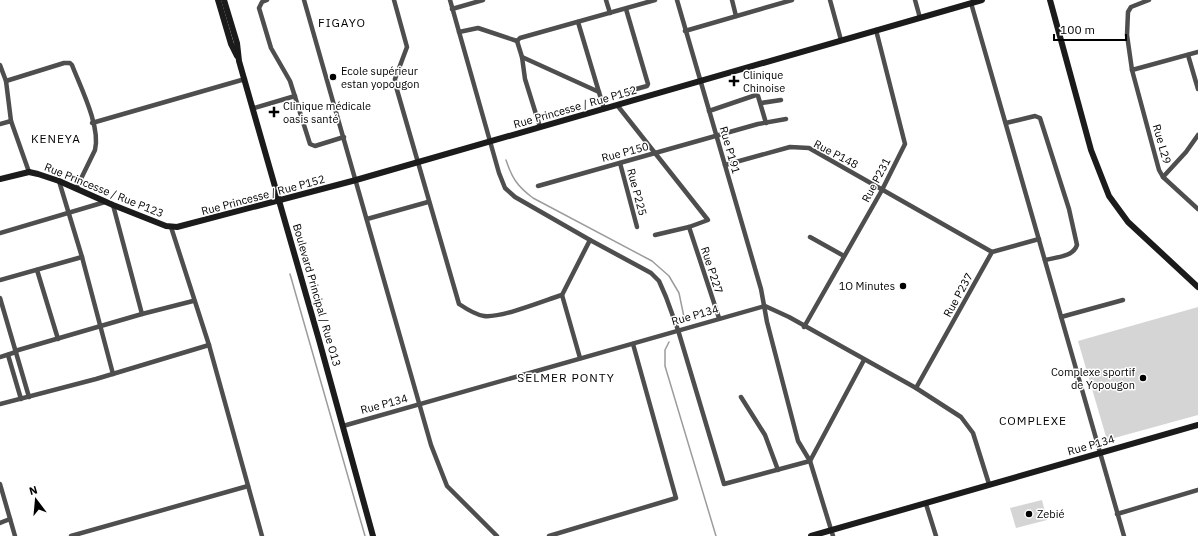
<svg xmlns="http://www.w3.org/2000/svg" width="1198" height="536" font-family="'IBM Plex Sans',sans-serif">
<rect width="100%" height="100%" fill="#fff"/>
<g fill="#d5d5d5">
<path d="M1198,307V415L1107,440L1078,341Z"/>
<path d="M1042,500L1047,520L1016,528L1010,508Z"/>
</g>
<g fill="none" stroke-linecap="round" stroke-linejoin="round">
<g stroke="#9c9c9c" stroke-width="1.5">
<path d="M506,160C512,178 517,186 533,198L652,261L669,276L679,293L684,317"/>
<path d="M290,274L365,536"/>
<path d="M669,342L665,350V366L716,536"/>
</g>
<g stroke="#4e4e4e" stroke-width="4.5">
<path d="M267,0L262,2L259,8L271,48L290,81L310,144L315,146L344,137"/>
<path d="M304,0L431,445L447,486L497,536"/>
<path d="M394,0L407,47L395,79V83L459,304C465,308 476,315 484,316C502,318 543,301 562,295L590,240"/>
<path d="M450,0L499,173L505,188L515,197L590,240L640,267L651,273L659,281L666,297L678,330L724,484L810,461L864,360"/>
<path d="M606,0L610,13"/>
<path d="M677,0L761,289L767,322L798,441L810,461L833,536"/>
<path d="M732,0L736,16"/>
<path d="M830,0L841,40"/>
<path d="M915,0L920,18"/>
<path d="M1149,0L1131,7L1128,12L1127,35L1132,70L1159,170L1163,177L1198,209"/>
<path d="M971,3L1124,536"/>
<path d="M452,9L483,0"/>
<path d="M626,9L648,84L647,86L629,91"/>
<path d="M578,22L604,109"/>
<path d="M685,31L792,0"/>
<path d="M459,32L478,28L517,41"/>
<path d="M517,41L520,38L655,0"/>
<path d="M517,41L522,57L525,79L540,127"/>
<path d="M1188,55L1198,89"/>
<path d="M522,57L599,92"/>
<path d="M0,65L6,81L11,121"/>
<path d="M1132,70L1198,52"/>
<path d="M6,81L64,63H70L72,65C80,86 101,127 95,150L76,189"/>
<path d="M761,103L781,100"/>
<path d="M617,105L708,220L689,227L655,235"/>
<path d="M254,108L295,96"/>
<path d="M709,111L756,95L758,96L766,123"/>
<path d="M92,123L245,79"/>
<path d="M1006,123L1035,116L1040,118L1069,209L1077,245C1073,257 1057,257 1045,260"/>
<path d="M0,124L11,121L29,172"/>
<path d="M620,163L637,227"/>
<path d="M725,165L790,147L809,148L992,252"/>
<path d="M1163,177L1186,152L1198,135"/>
<path d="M59,181L82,257L113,374"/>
<path d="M538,186L758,124L786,119"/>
<path d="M113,205L142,314"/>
<path d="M367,219L428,202"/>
<path d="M171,227L209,345L262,536"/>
<path d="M689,227L719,318"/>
<path d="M0,233L105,202"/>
<path d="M810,237L844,256"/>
<path d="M37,270L58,339"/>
<path d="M0,280L82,257"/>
<path d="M562,295L580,358"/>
<path d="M0,298L29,397"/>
<path d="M1061,317L1123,300"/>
<path d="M804,327L882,190L905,144L876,30"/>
<path d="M15,351L142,314L193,301"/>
<path d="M8,355L21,399"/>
<path d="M0,357L16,352"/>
<path d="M916,388L992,252L1039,239"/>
<path d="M741,397L765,435L778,470"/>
<path d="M0,404L96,379L209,345"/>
<path d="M343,426L765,306L789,317L916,388L961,417L973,433L989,484"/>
<path d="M0,484L15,536"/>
<path d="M926,504L936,536"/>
<path d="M1117,514L1198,490"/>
<path d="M0,523L10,519"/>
<path d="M71,536L248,486"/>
<path d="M549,536L676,498L633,344"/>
</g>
<g stroke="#1b1b1b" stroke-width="6">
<path d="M218,0L231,44L237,56"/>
<path d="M224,0L237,43L239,61L319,340L373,536"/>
<path d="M1050,0L1091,150L1109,196L1128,222L1198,287"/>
<path d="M0,179L29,172L38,174L59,181L113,205L166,226L177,227L356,180L982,0"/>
<path d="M811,536L1198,425"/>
</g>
</g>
<g fill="#000" stroke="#fff" stroke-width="1.5">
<circle cx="333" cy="77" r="4"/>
<path d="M732 75h4v4h4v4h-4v4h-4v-4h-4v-4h4z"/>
<path d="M272 106h4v4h4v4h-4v4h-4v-4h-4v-4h4z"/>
<circle cx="903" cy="286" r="4"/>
<circle cx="1143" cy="378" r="4"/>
<circle cx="1029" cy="514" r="4"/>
</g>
<g text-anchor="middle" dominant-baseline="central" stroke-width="3" stroke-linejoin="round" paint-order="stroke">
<g font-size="11" fill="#000" stroke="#fff" text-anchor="start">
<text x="341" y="71">Ecole supérieur<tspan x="341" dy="13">estan yopougon</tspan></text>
<text x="743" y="75">Clinique<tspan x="743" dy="13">Chinoise</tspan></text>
<text x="283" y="106">Clinique médicale<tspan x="283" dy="13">oasis santé</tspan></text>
<text x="895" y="286" text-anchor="end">1O Minutes</text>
<text x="1135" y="372" text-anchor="end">Complexe sportif<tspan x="1135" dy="13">de Yopougon</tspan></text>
<text x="1037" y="514">Zebié</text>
</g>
<g font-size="11" fill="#000" stroke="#fff">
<text transform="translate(575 107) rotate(-16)">Rue Princesse / Rue P152</text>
<text transform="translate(1162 144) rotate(74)">Rue L29</text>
<text transform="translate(730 150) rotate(74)">Rue P191</text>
<text transform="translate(625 152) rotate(-15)">Rue P150</text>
<text transform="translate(836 154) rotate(28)">Rue P148</text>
<text transform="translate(876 180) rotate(-62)">Rue P231</text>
<text transform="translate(104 190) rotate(22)">Rue Princesse / Rue P123</text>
<text transform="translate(637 192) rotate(75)">Rue P225</text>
<text transform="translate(263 195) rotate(-15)">Rue Princesse / Rue P152</text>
<text transform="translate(712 270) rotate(72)">Rue P227</text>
<text transform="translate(317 295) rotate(74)">Boulevard Principal / Rue O13</text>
<text transform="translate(958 295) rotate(-61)">Rue P237</text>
<text transform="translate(695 315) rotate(-16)">Rue P134</text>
<text transform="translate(384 404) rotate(-15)">Rue P134</text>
<text transform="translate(1091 445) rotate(-16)">Rue P134</text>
</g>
<g font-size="12" letter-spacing="1" fill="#000" stroke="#fff">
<text x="342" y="22">FIGAYO</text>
<text x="56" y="138">KENEYA</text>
<text x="566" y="377">SELMER PONTY</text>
<text x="1033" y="420">COMPLEXE</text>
</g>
</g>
<g transform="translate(36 500) rotate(344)" stroke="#ffffff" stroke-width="3" paint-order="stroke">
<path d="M0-3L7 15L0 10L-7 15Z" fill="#000000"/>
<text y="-6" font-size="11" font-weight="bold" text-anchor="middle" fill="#000000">N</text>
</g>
<path d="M1054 34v6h72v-6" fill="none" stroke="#000000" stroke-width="2"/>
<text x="1060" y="34" font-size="12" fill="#000000" stroke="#ffffff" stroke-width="3" paint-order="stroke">100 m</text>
</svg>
